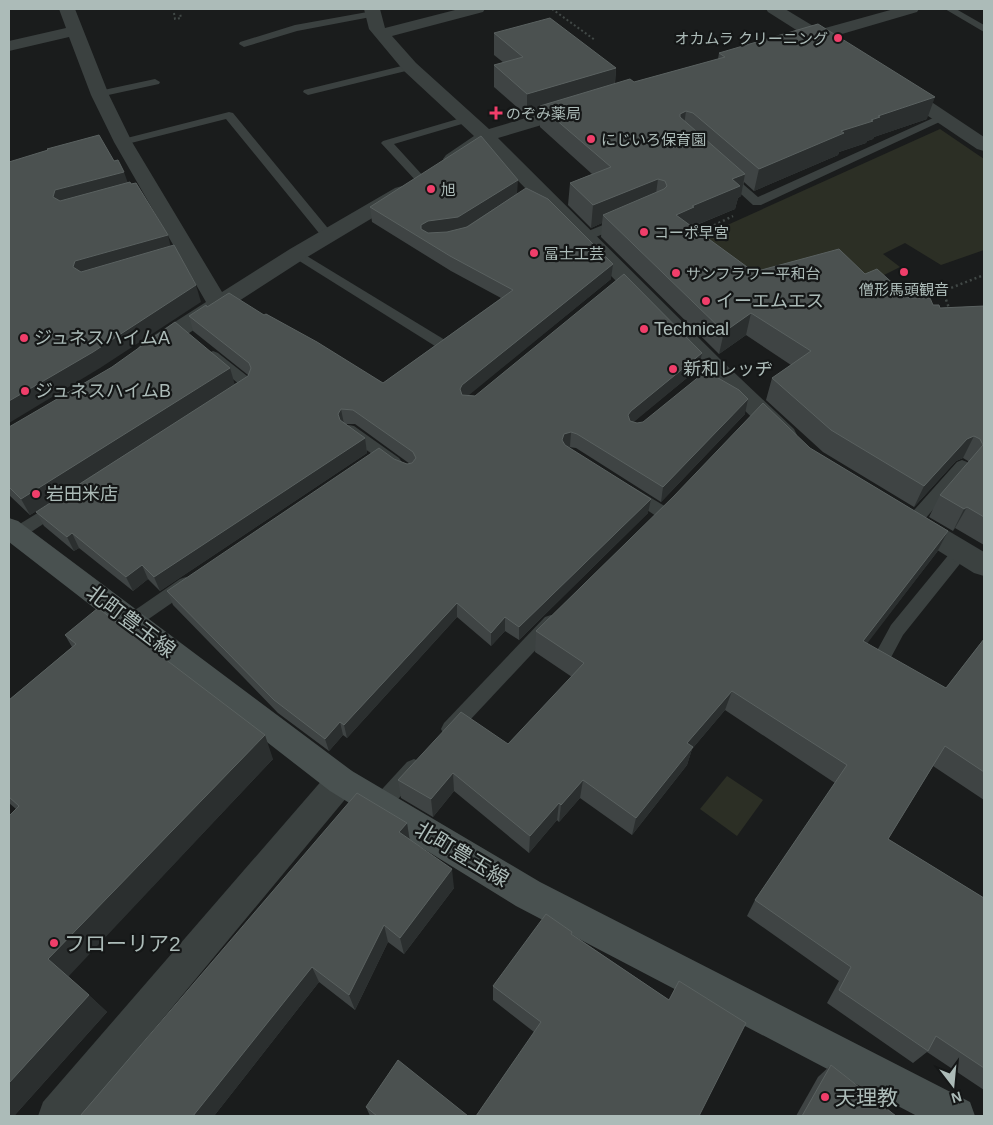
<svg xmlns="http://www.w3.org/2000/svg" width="993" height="1125" font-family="Arial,'Noto Sans JP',sans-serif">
<rect width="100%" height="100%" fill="#1a1c1c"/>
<g fill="#2c2f25">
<path d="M940,129L984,159V250L941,265L905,243L883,254L900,267L870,282L777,292L703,236Z"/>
<path d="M727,776L763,800L737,836L700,809Z"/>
</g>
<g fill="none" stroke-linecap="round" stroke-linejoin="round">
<g stroke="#414846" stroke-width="2" stroke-dasharray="2 2.5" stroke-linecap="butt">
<path d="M552,9L595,40"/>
<path d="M174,13L175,19L181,18L180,13"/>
</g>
<g stroke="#414846" stroke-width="2.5" stroke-dasharray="2 3" stroke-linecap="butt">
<path d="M696,234L733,216"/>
<path d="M904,297L943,291"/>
<path d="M950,311L943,291L984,275"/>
</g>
<g fill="#3b4140" fill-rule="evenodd">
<path d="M945,9H956L984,25V32Z"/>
<path d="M373,11L378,14L376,16L297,31L244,47L239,44L240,42L295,25Z"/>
<path d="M410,64L414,65V69L308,95L303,92L304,90Z"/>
<path d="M155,79L160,82L159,84L99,97L94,94L99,91Z"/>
<path d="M229,112L233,113L331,232L333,235L331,238H323L226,119L123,145L117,142L119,140Z"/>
<path d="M942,114L946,115L947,117L946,119L761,205H753L719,174L725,171L729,172L758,197Z"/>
<path d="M468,116L472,117L473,119L472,121L394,144L425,178L427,180L425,182H417L381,143L383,141Z"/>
<path d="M620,218L624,219L626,222L624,225L589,240H581L579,237L581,234Z"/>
<path d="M297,250L445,340L447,343L445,346H435L293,257L291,254Z"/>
<path d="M213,351L218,353L251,379L253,382C251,392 240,399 230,396L228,393L239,384L208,359L206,356L208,353Z"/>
<path d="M349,425L354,426L399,458L402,462L399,466L394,467L389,466L344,434L342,430L344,426Z"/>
<path d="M962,460L967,462L970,466L967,470L919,526L913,528L907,526L905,522L907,518L957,462Z"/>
<path d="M631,486L668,508L670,512L668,516L662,518L656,516L626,496L623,492L626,488Z"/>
<path d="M57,501L63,503L65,507L63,511L22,538L16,540L10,538L9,533L10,530Z"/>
<path d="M961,545L967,547L969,551L967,555L903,635L888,663L882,665L876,663L873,658L891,625L955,547Z"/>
<path d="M186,577L192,579L194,584L192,589L137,627L131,629L125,627L123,622L125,617L180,579Z"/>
<path d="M551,615L557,617L559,622L557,627L456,735L450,737L444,735L441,729L444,723L545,617Z"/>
<path d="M414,759L421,762L423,768L421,774L387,811L380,814L373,811L370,805L373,799L407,762Z"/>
</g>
<g fill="#3b4140" fill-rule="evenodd">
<path d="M59,9H75L109,95L132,142L222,292L290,249L395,188L402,186L409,188L412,192L409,196L304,259L158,353L150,356L142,353L138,348L142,343L206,302L114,142L91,95L69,37L9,51V41L66,28Z"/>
<path d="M364,9H380L385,28L459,9H485L483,12L392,36L416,63L489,129L570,105L576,104L582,105L585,109L582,113L498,138L722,361L794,429L797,435L794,441L785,444L776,441L706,373L484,146C473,154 461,167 446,163L443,159L446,155L474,136L404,71L369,29Z"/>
<path d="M894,9H919L917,12L801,46H789L787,42L789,38Z"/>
<path d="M911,511L920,514L984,552V576L974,573L902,528L898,521L902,514Z"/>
<path d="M341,766L352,771L357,781L352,791L82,1116H38L43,1102L330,771Z"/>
</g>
<g fill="#3b4140" fill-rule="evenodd">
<path d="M766,9H785L843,44L845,48L843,52H831L768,12Z"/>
<path d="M900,84L906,85L984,137V151L977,149L894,93L891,89L894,85Z"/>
</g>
<path fill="#495150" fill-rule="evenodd" d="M9,518L18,521L352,771L540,882L970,1102L975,1116H917L516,906L330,791L9,542Z"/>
</g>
<g fill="#3f4444">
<path d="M494,33L616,68L615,84L634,82L718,59L719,53L927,119L874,137L873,139L867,141L866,143L839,152L838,155L754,191L744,182L741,196L738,198L735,209L692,227L754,272L865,274L909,298L940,308L984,306V545L955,528L953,531L929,517L940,495L969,462L968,461L963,458L956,461L914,507L823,452L766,400L772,378L791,365L746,335L719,354L601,237L602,223L591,228L568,205L570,183L592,174L540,127V112L527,116L494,87V65L504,63L494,55Z"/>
<path d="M517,194L611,279L468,395L475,396L699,368L633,422L637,423L745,414L661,502L576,448L569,447L648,513L519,640L505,631L491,646L457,617L347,738L343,735L329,751L278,713L173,605L167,591L394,459L407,464H410L355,424H346L365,438L367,453L160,591L148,579L133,591L79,548L74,551L44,526L36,512L130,452L30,515L9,495V427L235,384L248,376V375L193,331L189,316L207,307L264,315L383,383L501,298L451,271L372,222L370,207Z"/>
<path d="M810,448L948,531L937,552L866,644L946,688L984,639V800L933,766L888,839L984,898V1090L927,1052L913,1063L827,1003L839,981L747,916L755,900L835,783L725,710L692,749L687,765L632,835L580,798L559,822L557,820L529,853L454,791L433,817L401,798L398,780L508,744L572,677L535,652L536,631Z"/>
<path d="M65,635L273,759L68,976L107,1012L14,1116L16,809L9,803V700L72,647Z"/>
<path d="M407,823L410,840L454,888L404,954L388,942L355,1010L319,982L214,1116H80Z"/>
<path d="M572,932V934L669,1000L746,1023L534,1032L493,1000V986Z"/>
<path d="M831,1065L896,1116H796L818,1077Z"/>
<path d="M366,1107L468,1116H370Z"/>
</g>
<g fill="#2b2f2f">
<path d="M616,68L614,90L540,106V112L527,116V94Z"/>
<path d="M935,97L927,119L874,137L873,139L867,141L866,143L839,152L838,155L754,191L759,169L841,131L871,120L878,116Z"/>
<path d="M686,111L683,133L677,136L680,114Z"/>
<path d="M124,172L130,189L59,214L53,197L55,190Z"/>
<path d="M745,174L741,196L738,198L735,209L691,227L676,215L692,206L732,179Z"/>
<path d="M658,179L655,201L603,215L602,223L591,228L593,205Z"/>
<path d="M518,180L517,194L458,232L422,238L421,225L428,221Z"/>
<path d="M168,235L172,252L81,278L73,267L75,261Z"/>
<path d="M613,264L611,279L463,400L460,389L462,385Z"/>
<path d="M196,285L201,302L100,368L9,423V401Z"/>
<path d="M751,313L746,335L719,354L724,332Z"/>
<path d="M702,353L699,368L629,426L628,415L631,411Z"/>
<path d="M230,368L235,385L30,515L21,499Z"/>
<path d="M748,399L745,414L661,502L663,487Z"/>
<path d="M341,409L344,424L340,429L338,414Z"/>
<path d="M571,432L570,447L563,449L562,440L564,434Z"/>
<path d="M974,436L963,458L956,461L914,507L924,486L967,439Z"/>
<path d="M365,438L367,453L160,591L154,577Z"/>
<path d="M651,499L648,513L519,640V627Z"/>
<path d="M967,507L955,528L953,531L964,509Z"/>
<path d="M948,531L937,552L853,662L863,641Z"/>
<path d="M72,533L79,548L74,551L67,537Z"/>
<path d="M142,565L148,579L133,591L126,577Z"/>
<path d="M457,603V617L347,738L344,725Z"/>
<path d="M505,617V631L491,646V633Z"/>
<path d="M732,691L725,710L692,749L687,765L632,835L636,818L687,743Z"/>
<path d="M340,722L343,735L329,751L325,739Z"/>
<path d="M265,735L273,759L68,977L48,959Z"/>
<path d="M453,773L454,791L433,817L431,799Z"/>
<path d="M583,780L580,798L559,822L561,805Z"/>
<path d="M559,803L557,820L529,853L530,836Z"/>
<path d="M407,823L410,843L399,832Z"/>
<path d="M452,869L454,888L404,954L400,938Z"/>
<path d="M384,925L388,942L355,1010L349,995Z"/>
<path d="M312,967L319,982L214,1116H193Z"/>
<path d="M89,995L107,1012L14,1116H9V1083Z"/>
</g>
<g fill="#4b5150" stroke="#5a6160">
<path d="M550,18L616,68L527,94L494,65L523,57L494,33Z"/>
<path d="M818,24L935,97L878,116L880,117L871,120L873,121L841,131L844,133L759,169L693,113L686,111L680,114V117L745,174L732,179L740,186L692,206L694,207L676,215L754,272L839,249L865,274L877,269L909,298H930L933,305H939L940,308L984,306V517L967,507L964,509L940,495L983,445L980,439L974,436L967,439L924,486L831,430L772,378L811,351L751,313L724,332L603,215L664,189L667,186L665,181L658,179L593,205L570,183L611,167L540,106L630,79L634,82L725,57L719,53Z"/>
<path d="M99,135L114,161L118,160L124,172L55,190L53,197L60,201L130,182L131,184L136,183L168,235L75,261L73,267L81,272L174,245L196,285L93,352L9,401V162L48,150L47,149Z"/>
<path d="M481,136L518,180L458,217L428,221L421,225V229L428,233L447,232L467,227L526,188L548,199L613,264L462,385L460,389L462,395L475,396L624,274L702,353L631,411L628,415L630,421L637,423L643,422L706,371L739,390L748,399L663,487L577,434L571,432L564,434L562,440L565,445L651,499L519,627L505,617L491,633L457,603L344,725L340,722L325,739L274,700L167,591L379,448L394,459L407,464L412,463L416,458L413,452L353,410L341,409L338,414L340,420L365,438L154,577L142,565L126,577L72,533L67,537L36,512L248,376L251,368L249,363L189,316L206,305L207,307L229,293L264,315L266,314L317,342L383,383L513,290L450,256L370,207Z"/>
<path d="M175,322L230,368L21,499L9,487V427L112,367Z"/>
<path d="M763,403L810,448L948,531L863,641L946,688L984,639V772L945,746L888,839L984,898V1068L936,1036L928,1051L839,990L851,967L755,900L847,765L732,691L687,743L693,747L636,818L583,780L561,805L559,803L530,836L453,773L431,799L398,780L461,712L508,744L584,663L536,631L674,496Z"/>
<path d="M98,608L265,735L48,959L89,995L9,1083V816L19,806L9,797V700L76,644L65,635Z"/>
<path d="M357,793L407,823L399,832L452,869L400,938L384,925L349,995L312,967L193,1116H80Z"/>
<path d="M546,914L572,932L571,934L669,1000L679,981L746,1023L699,1116H476L541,1022L493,986Z"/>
<path d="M398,1060L468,1116H377L366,1107Z"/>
<path d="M831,1065L896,1116H802Z"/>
</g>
<g fill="#f03e6a" stroke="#151717" stroke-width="2">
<circle cx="838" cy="38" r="5"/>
<path d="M493.5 105.5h5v5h5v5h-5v5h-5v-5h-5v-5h5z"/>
<circle cx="591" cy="139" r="5"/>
<circle cx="431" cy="189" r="5"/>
<circle cx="644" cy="232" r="5"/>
<circle cx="534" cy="253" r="5"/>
<circle cx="904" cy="272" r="5"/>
<circle cx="676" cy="273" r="5"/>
<circle cx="706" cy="301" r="5"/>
<circle cx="644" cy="329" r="5"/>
<circle cx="24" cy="338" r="5"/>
<circle cx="673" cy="369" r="5"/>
<circle cx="25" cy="391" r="5"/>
<circle cx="36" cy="494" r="5"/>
<circle cx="54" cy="943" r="5"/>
<circle cx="825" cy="1097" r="5"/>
</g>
<g text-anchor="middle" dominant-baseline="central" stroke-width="4.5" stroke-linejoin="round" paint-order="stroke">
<g font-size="15" fill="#acbbb8" stroke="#151717" text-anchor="start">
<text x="828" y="38" text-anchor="end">オカムラ クリーニング</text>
<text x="506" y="113">のぞみ薬局</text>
<text x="601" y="139">にじいろ保育園</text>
<text x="441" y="189">旭</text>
<text x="654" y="232">コーポ早宮</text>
<text x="544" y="253">冨士工芸</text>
<text x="686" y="273">サンフラワー平和台</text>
<text x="904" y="289" text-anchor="middle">僧形馬頭観音</text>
</g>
<g font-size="18" fill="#acbbb8" stroke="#151717" text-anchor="start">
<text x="716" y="301">イーエムエス</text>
<text x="654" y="329">Technical</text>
<text x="34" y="338">ジュネスハイムA</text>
<text x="683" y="369">新和レッヂ</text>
<text x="35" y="391">ジュネスハイムB</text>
<text x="46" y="494">岩田米店</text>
</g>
<g font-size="21" fill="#acbbb8" stroke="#151717">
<text transform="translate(131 621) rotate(37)">北町豊玉線</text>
<text transform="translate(462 854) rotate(31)">北町豊玉線</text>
</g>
<g font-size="21" fill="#acbbb8" stroke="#151717" text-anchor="start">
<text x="64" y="943">フローリア2</text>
<text x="835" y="1097">天理教</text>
</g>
</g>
<rect width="993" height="1125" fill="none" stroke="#acbbb8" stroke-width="20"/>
<g transform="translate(953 1085) rotate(164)" stroke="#151717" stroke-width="4" paint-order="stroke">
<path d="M0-4L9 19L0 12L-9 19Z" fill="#acbbb8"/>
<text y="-8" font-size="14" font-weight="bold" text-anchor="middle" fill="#acbbb8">N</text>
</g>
</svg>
